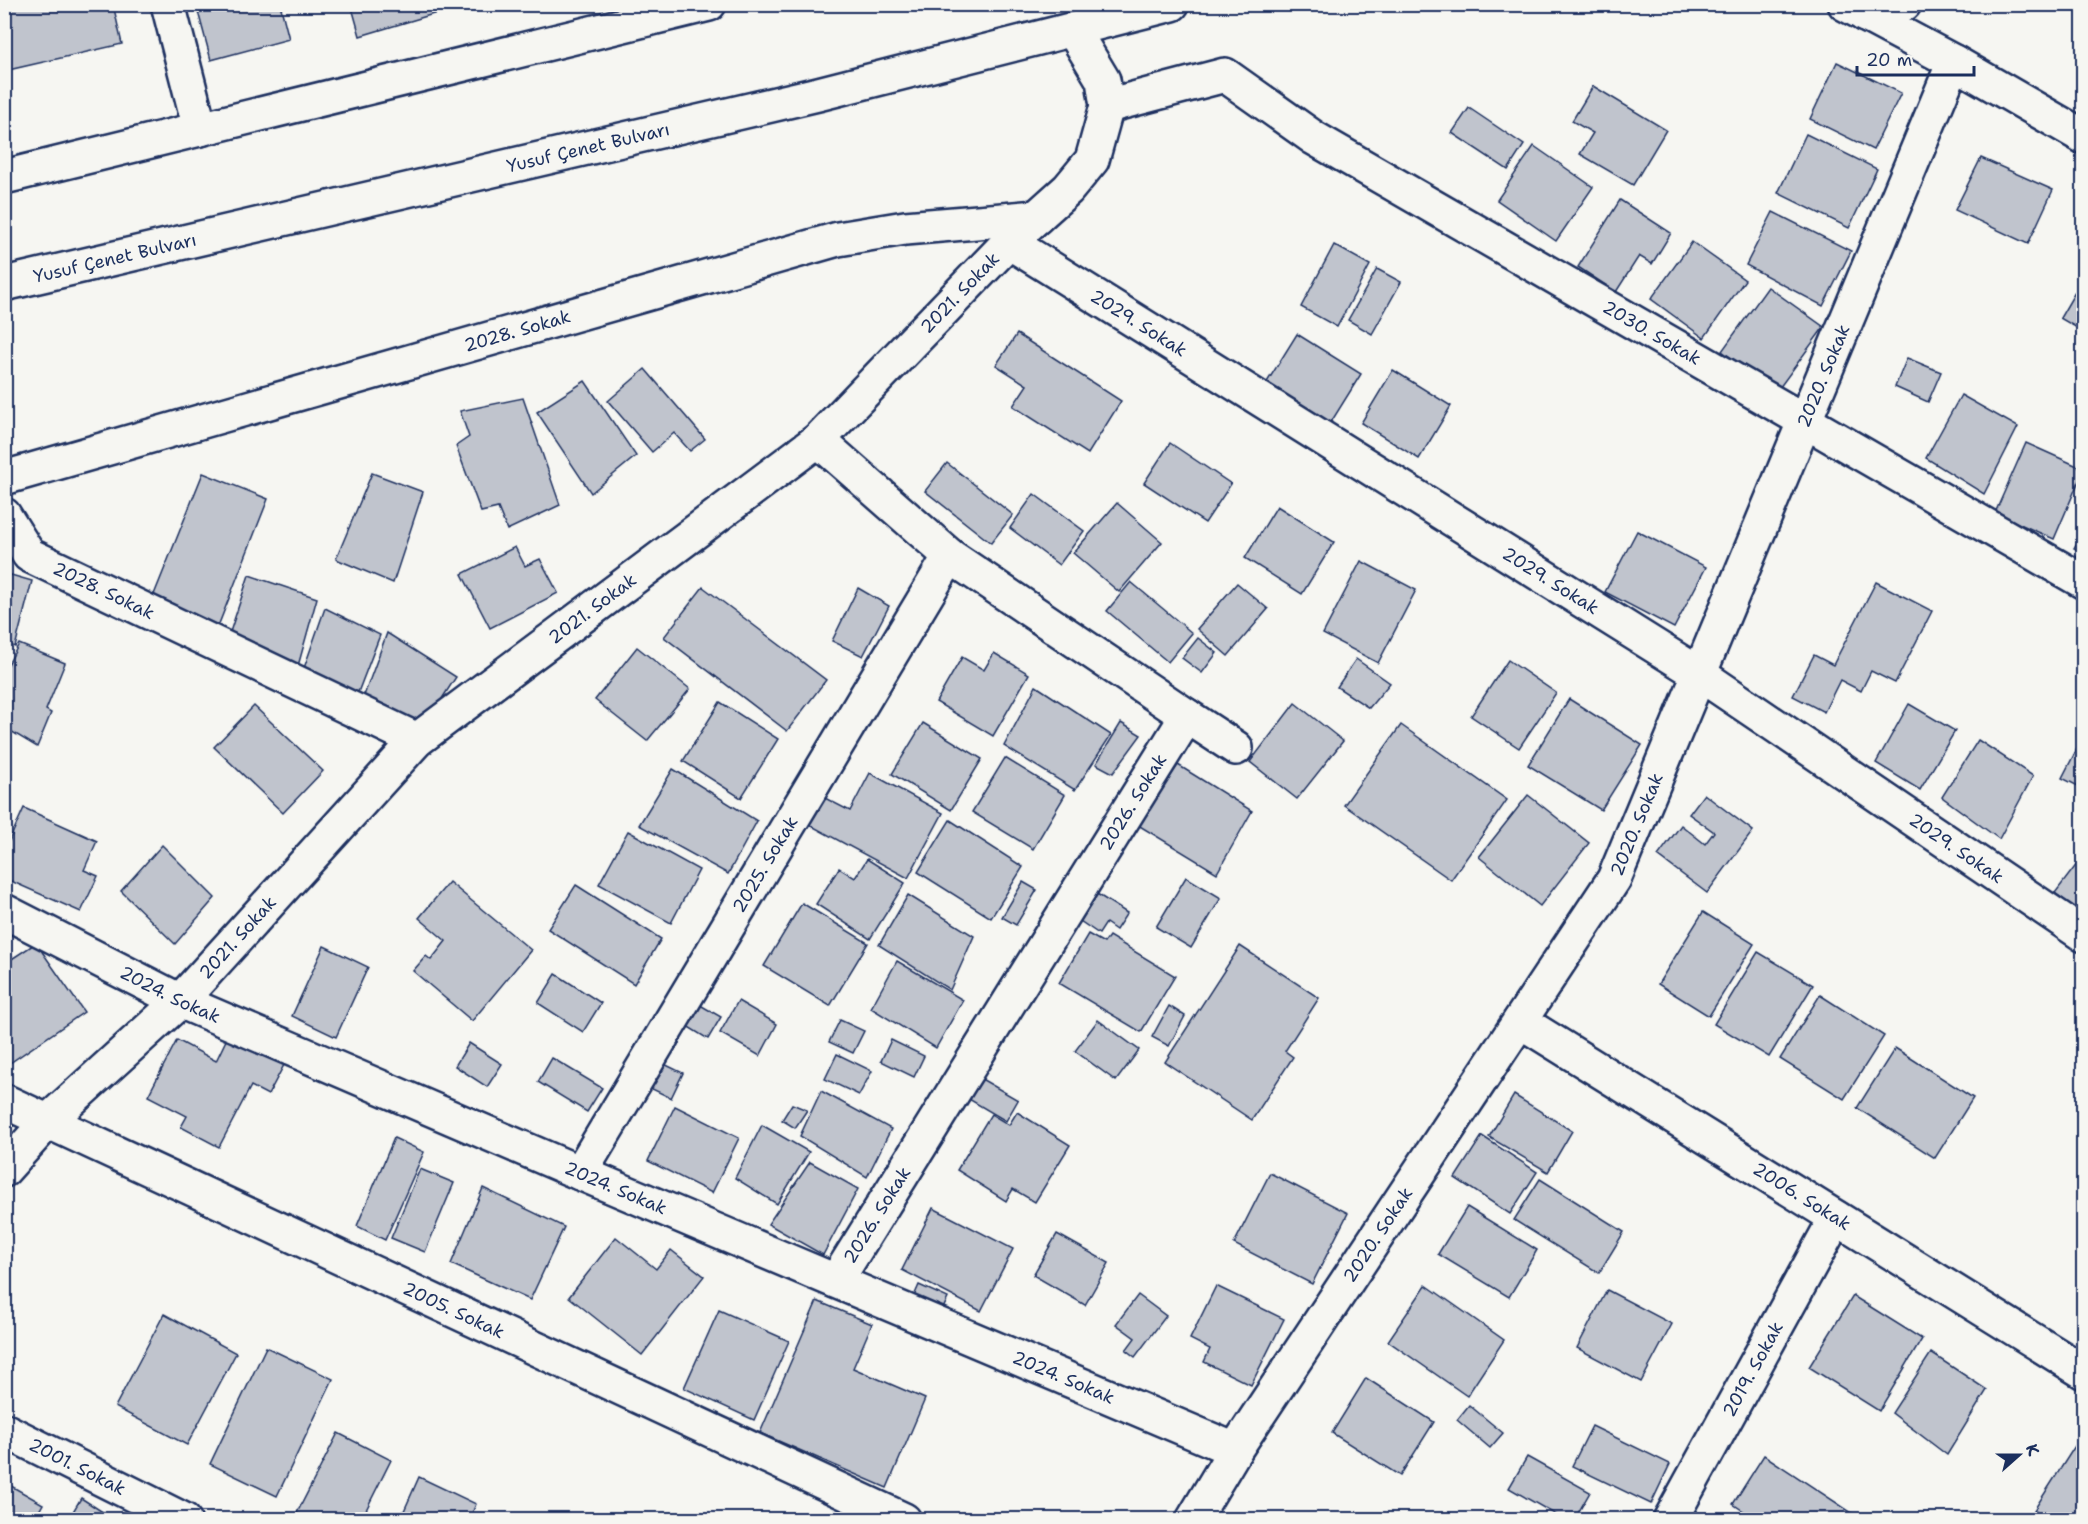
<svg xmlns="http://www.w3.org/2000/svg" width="2088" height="1524" font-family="'Shantell Sans',sans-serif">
<rect width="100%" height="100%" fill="#f6f6f2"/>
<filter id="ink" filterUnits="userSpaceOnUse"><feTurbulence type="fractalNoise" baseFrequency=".0167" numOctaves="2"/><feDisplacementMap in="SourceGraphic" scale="12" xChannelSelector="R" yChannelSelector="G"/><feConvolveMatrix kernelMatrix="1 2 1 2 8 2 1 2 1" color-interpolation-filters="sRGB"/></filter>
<g filter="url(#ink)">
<g fill="#c0c4cd" stroke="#1b2f5e" stroke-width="1.5">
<path d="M4,4H113L122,44L4,71Z"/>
<path d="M196,4H280L289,39L211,60Z"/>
<path d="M351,4H467L360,36Z"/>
<path d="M1837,62L1901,93L1873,150L1810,119Z"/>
<path d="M1593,86L1666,130L1633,185L1580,154L1593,133L1572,121Z"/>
<path d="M1469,108L1524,145L1508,170L1452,133Z"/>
<path d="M1806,134L1877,169L1849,228L1778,193Z"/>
<path d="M1534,146L1593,187L1556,241L1497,200Z"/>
<path d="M1981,158L2053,190L2028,244L1955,210Z"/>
<path d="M1620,200L1671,233L1652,264L1639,256L1616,292L1578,267Z"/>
<path d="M1773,212L1851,251L1823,306L1746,265Z"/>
<path d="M1692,242L1745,280L1704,338L1651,299Z"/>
<path d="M1334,245L1370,265L1337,327L1301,307Z"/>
<path d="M1377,269L1401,282L1372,334L1348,320Z"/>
<path d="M2082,280L2084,281V332L2060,318Z"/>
<path d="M1768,287L1824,327L1777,391L1722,351Z"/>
<path d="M1017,334L1121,401L1088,454L1013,406L1027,385L996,365Z"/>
<path d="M1297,334L1361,374L1328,427L1264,387Z"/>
<path d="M1907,358L1941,372L1928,402L1895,387Z"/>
<path d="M645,369L705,439L690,451L674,433L652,452L608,401Z"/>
<path d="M1393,370L1451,406L1419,459L1361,423Z"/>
<path d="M585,381L636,456L591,493L537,412Z"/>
<path d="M1961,395L2018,427L1984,494L1926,458Z"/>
<path d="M523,398L560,505L507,530L498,508L481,512L456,446L469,437L460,411Z"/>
<path d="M1170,443L1231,484L1205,523L1144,483Z"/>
<path d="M2026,443L2084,469L2054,539L1995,513Z"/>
<path d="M947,463L1013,515L991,543L925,491Z"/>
<path d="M203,473L268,499L215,634L149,607Z"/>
<path d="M372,473L423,492L393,583L336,559Z"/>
<path d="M1034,494L1084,531L1059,565L1010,528Z"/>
<path d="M1117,503L1162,542L1119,592L1073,553Z"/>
<path d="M1277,506L1334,542L1302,594L1245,558Z"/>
<path d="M1637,531L1706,567L1674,628L1605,592Z"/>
<path d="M2084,531V553L2074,548Z"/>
<path d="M515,547L525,566L540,559L558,593L490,628L462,574Z"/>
<path d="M1361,561L1416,590L1378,663L1323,634Z"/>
<path d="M4,573L32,581L15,647L4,643Z"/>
<path d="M249,575L317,598L298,666L228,638Z"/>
<path d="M1131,582L1192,633L1168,662L1107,611Z"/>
<path d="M1876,582L1932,611L1895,683L1871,671L1861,691L1840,680L1824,712L1793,696L1814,655L1833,665Z"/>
<path d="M1237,583L1268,609L1228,656L1197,629Z"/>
<path d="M703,587L826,680L787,731L664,637Z"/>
<path d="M858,588L889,606L863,656L832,641Z"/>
<path d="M325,608L380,635L357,695L303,671Z"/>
<path d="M387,633L456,677L425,725L362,701Z"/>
<path d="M1198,638L1217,653L1202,673L1182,658Z"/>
<path d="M19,644L65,663L46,710L51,713L37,747L4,727V672Z"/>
<path d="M637,647L690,689L647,741L595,700Z"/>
<path d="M994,653L1029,674L993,736L936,702L962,657L984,670Z"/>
<path d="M1356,659L1390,683L1369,708L1337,687Z"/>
<path d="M1508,660L1556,693L1519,748L1471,716Z"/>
<path d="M1036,686L1111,735L1075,790L1004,746Z"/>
<path d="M1569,699L1642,745L1601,810L1528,765Z"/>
<path d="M720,702L778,739L741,798L683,761Z"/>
<path d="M1295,703L1343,741L1297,799L1250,762Z"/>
<path d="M1909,704L1955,731L1920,790L1876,763Z"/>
<path d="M254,706L323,771L283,813L214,747Z"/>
<path d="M923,723L982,759L951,810L892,774Z"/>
<path d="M1121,723L1141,735L1113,773L1096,764Z"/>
<path d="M1401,725L1507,800L1451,880L1344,805Z"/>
<path d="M2084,735V789L2062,778Z"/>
<path d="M1978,740L2033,776L1999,839L1942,797Z"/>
<path d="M1005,758L1065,795L1033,849L972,812Z"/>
<path d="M1178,765L1252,811L1217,873L1138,825Z"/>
<path d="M673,769L757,821L728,874L639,825Z"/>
<path d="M870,773L943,813L908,878L808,824L823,797L850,811Z"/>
<path d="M1704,794L1753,831L1707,893L1658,856L1681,825L1705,844L1714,832L1689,814Z"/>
<path d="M1528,795L1589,843L1540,906L1479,857Z"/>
<path d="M24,808L97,841L84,870L98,876L81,912L4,878V852Z"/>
<path d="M950,820L1023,867L991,918L918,872Z"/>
<path d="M628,831L699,870L671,923L599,884Z"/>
<path d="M162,845L215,898L175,944L121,891Z"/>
<path d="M2084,855V915L2055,893Z"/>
<path d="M867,859L905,883L870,939L816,904L839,868L855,878Z"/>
<path d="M1186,877L1221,898L1191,948L1156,927Z"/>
<path d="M449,882L531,950L472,1021L413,971L426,956L431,960L446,941L419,918Z"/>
<path d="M1023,882L1037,890L1016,925L1002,917Z"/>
<path d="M576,885L661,939L634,984L548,929Z"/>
<path d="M1097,894L1127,913L1116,930L1106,923L1099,934L1080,921Z"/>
<path d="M908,895L974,936L950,990L879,945Z"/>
<path d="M802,903L868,943L830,1006L764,966Z"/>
<path d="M1703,912L1754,944L1709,1016L1658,984Z"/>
<path d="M1088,934L1104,943L1109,936L1175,976L1141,1032L1059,983Z"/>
<path d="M36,943L84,1012L4,1067V964Z"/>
<path d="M324,946L368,967L336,1037L292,1016Z"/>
<path d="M1240,946L1319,998L1285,1051L1293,1057L1252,1120L1165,1062Z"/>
<path d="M1758,952L1813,985L1769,1057L1714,1024Z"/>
<path d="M897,961L963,1000L936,1048L871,1008Z"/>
<path d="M556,974L601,1003L583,1032L538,1003Z"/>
<path d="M1820,995L1884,1036L1844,1099L1780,1059Z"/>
<path d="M738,1001L777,1024L760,1056L720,1033Z"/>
<path d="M695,1002L721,1017L708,1039L682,1023Z"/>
<path d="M1169,1006L1185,1016L1169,1046L1152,1037Z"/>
<path d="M840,1020L864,1031L853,1053L829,1042Z"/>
<path d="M1098,1020L1139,1050L1116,1081L1075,1051Z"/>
<path d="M229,1034L285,1063L268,1095L251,1086L219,1147L181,1127L187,1116L148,1096L177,1040L216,1061Z"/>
<path d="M891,1040L924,1056L914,1077L881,1061Z"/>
<path d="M469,1043L502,1064L487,1087L455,1066Z"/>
<path d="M1895,1048L1973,1098L1935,1158L1857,1108Z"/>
<path d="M837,1054L872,1071L859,1095L825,1079Z"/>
<path d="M552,1058L602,1088L587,1112L538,1082Z"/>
<path d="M662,1063L683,1073L671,1098L650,1088Z"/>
<path d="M978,1077L1018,1100L1006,1121L967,1098Z"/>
<path d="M821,1091L891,1129L867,1177L800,1136Z"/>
<path d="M1514,1095L1572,1131L1548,1172L1489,1137Z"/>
<path d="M792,1104L807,1110L795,1128L782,1120Z"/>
<path d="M675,1106L739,1138L712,1193L648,1161Z"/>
<path d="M1017,1112L1070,1145L1035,1202L1013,1189L1006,1201L957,1170L991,1114L1009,1125Z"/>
<path d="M762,1125L809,1152L777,1204L735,1178Z"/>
<path d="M1482,1136L1537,1172L1510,1214L1455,1178Z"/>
<path d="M394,1138L424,1152L385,1240L357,1226Z"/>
<path d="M810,1162L858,1189L823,1255L768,1224Z"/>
<path d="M420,1169L454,1183L425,1252L391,1238Z"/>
<path d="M1270,1173L1348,1213L1312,1284L1234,1244Z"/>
<path d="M1540,1179L1624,1232L1599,1273L1514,1220Z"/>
<path d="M483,1188L564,1227L530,1300L451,1264Z"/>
<path d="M1467,1207L1537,1250L1509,1297L1438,1254Z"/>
<path d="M933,1208L1013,1249L981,1311L902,1270Z"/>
<path d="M1057,1234L1109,1263L1085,1305L1033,1275Z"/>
<path d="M616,1237L656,1269L671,1250L704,1276L642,1355L569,1297Z"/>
<path d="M919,1285L948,1298L940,1315L911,1303Z"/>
<path d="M1426,1285L1504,1340L1467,1396L1388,1341Z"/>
<path d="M1216,1286L1284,1319L1251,1385L1204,1362L1210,1349L1190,1339Z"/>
<path d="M1607,1290L1672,1324L1641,1382L1577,1348Z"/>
<path d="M1138,1295L1166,1316L1135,1357L1126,1350L1135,1338L1116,1324Z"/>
<path d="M1853,1296L1922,1339L1879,1411L1809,1367Z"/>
<path d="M817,1301L872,1324L853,1368L925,1399L887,1488L760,1433Z"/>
<path d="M719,1310L789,1341L754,1420L684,1388Z"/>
<path d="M164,1314L236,1353L187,1445L115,1407Z"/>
<path d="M266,1347L333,1379L277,1496L210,1464Z"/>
<path d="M1931,1353L1987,1390L1947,1455L1892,1413Z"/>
<path d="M1366,1378L1434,1422L1400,1476L1332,1433Z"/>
<path d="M1469,1405L1503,1433L1490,1448L1457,1420Z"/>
<path d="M1592,1426L1670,1464L1651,1504L1572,1466Z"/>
<path d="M338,1433L391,1460L361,1520H310L297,1513Z"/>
<path d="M2082,1435L2084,1436V1520H2048L2034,1510Z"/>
<path d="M1764,1455L1852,1513L1848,1520H1757L1733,1504Z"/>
<path d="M1527,1457L1590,1492L1574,1520H1565L1509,1488Z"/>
<path d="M419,1477L476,1504L469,1520H400Z"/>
<path d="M4,1482L43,1504L34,1520H4Z"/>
<path d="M81,1498L115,1520H68Z"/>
</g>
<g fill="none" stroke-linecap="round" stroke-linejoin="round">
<g stroke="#1b2f5e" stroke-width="38">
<g id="minor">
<path d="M168,4L200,129"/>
<path d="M1845,4L1954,62L2084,137"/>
<path d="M1865,15L1904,4"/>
<path id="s1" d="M1107,106L1225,75L1314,138L2084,582"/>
<path id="s2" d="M1009,242L1698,673L2084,935"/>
<path d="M818,440L950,556L1187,716L836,1281"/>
<path id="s3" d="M4,478L838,239L905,228L1037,217"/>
<path id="s4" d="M4,515L29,555L417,740"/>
<path d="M1187,716L1236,748"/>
<path id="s5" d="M4,911L180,1001L580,1173L1235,1450"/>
<path id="s6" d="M1520,1021L2084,1372"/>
<path id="s7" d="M4,1101L904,1520"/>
<path id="s8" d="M4,1170L48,1121L180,1001L417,740L818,440L1009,242L1068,189L1092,160L1107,106L1103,80L1073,30"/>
<path id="s9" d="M580,1173L950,556"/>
<path id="s10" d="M4,1430L184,1520"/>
<path id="s11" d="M1193,1520L1235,1450L1614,879L1954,62"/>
<path id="s12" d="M1670,1520L1836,1218"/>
</g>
</g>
<g stroke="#1b2f5e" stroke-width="38">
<g id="trunk">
<path d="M4,177L709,4"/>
<path id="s13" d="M4,284L818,94L1172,4"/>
</g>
</g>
<use href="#minor" stroke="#f6f6f2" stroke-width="33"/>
<use href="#trunk" stroke="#f6f6f2" stroke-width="33"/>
</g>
</g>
<g text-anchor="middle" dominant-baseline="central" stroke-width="5" stroke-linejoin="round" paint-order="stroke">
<g font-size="18" fill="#1b2f5e" stroke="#f6f6f2">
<text stroke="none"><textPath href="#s13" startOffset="600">Yusuf Çenet Bulvarı</textPath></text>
<text stroke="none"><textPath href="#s13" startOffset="114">Yusuf Çenet Bulvarı</textPath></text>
<text stroke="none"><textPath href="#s8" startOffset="1302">2021. Sokak</textPath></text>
<text stroke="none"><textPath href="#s2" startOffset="153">2029. Sokak</textPath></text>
<text stroke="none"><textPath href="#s3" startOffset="534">2028. Sokak</textPath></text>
<text stroke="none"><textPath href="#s1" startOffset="621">2030. Sokak</textPath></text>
<text stroke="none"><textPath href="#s11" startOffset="1312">2020. Sokak</textPath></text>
<text stroke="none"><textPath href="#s2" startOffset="639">2029. Sokak</textPath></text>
<text stroke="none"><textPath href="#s4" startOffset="130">2028. Sokak</textPath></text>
<text stroke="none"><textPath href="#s8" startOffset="816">2021. Sokak</textPath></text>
<text transform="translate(1133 802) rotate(-58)">2026. Sokak</text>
<text stroke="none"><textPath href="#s11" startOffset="826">2020. Sokak</textPath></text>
<text stroke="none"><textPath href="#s2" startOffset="1125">2029. Sokak</textPath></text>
<text stroke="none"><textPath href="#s9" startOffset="360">2025. Sokak</textPath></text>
<text stroke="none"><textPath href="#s8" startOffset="330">2021. Sokak</textPath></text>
<text stroke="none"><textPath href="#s5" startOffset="186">2024. Sokak</textPath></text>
<text stroke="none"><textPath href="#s5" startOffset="672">2024. Sokak</textPath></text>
<text stroke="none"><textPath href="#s6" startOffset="332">2006. Sokak</textPath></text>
<text transform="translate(877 1215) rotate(-58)">2026. Sokak</text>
<text stroke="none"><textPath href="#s11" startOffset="340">2020. Sokak</textPath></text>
<text stroke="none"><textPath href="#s7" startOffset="496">2005. Sokak</textPath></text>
<text stroke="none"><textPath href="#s12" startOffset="172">2019. Sokak</textPath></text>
<text stroke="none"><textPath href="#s5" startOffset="1158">2024. Sokak</textPath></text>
<text stroke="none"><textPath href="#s10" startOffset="82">2001. Sokak</textPath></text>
</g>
</g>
<rect width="2088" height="1524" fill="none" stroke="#f6f6f2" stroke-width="24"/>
<rect x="12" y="12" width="2064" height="1500" fill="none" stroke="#1b2f5e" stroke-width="2" filter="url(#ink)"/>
<g transform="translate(2019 1455) rotate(69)" stroke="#f6f6f2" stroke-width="4.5" paint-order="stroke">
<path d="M0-4.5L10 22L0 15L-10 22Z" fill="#1b2f5e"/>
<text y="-9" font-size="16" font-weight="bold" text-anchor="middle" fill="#1b2f5e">K</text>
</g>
<path d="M1857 66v9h117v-9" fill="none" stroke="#1b2f5e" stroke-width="3"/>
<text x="1866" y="66" font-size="18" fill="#1b2f5e" stroke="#f6f6f2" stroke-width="4.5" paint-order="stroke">20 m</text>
</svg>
